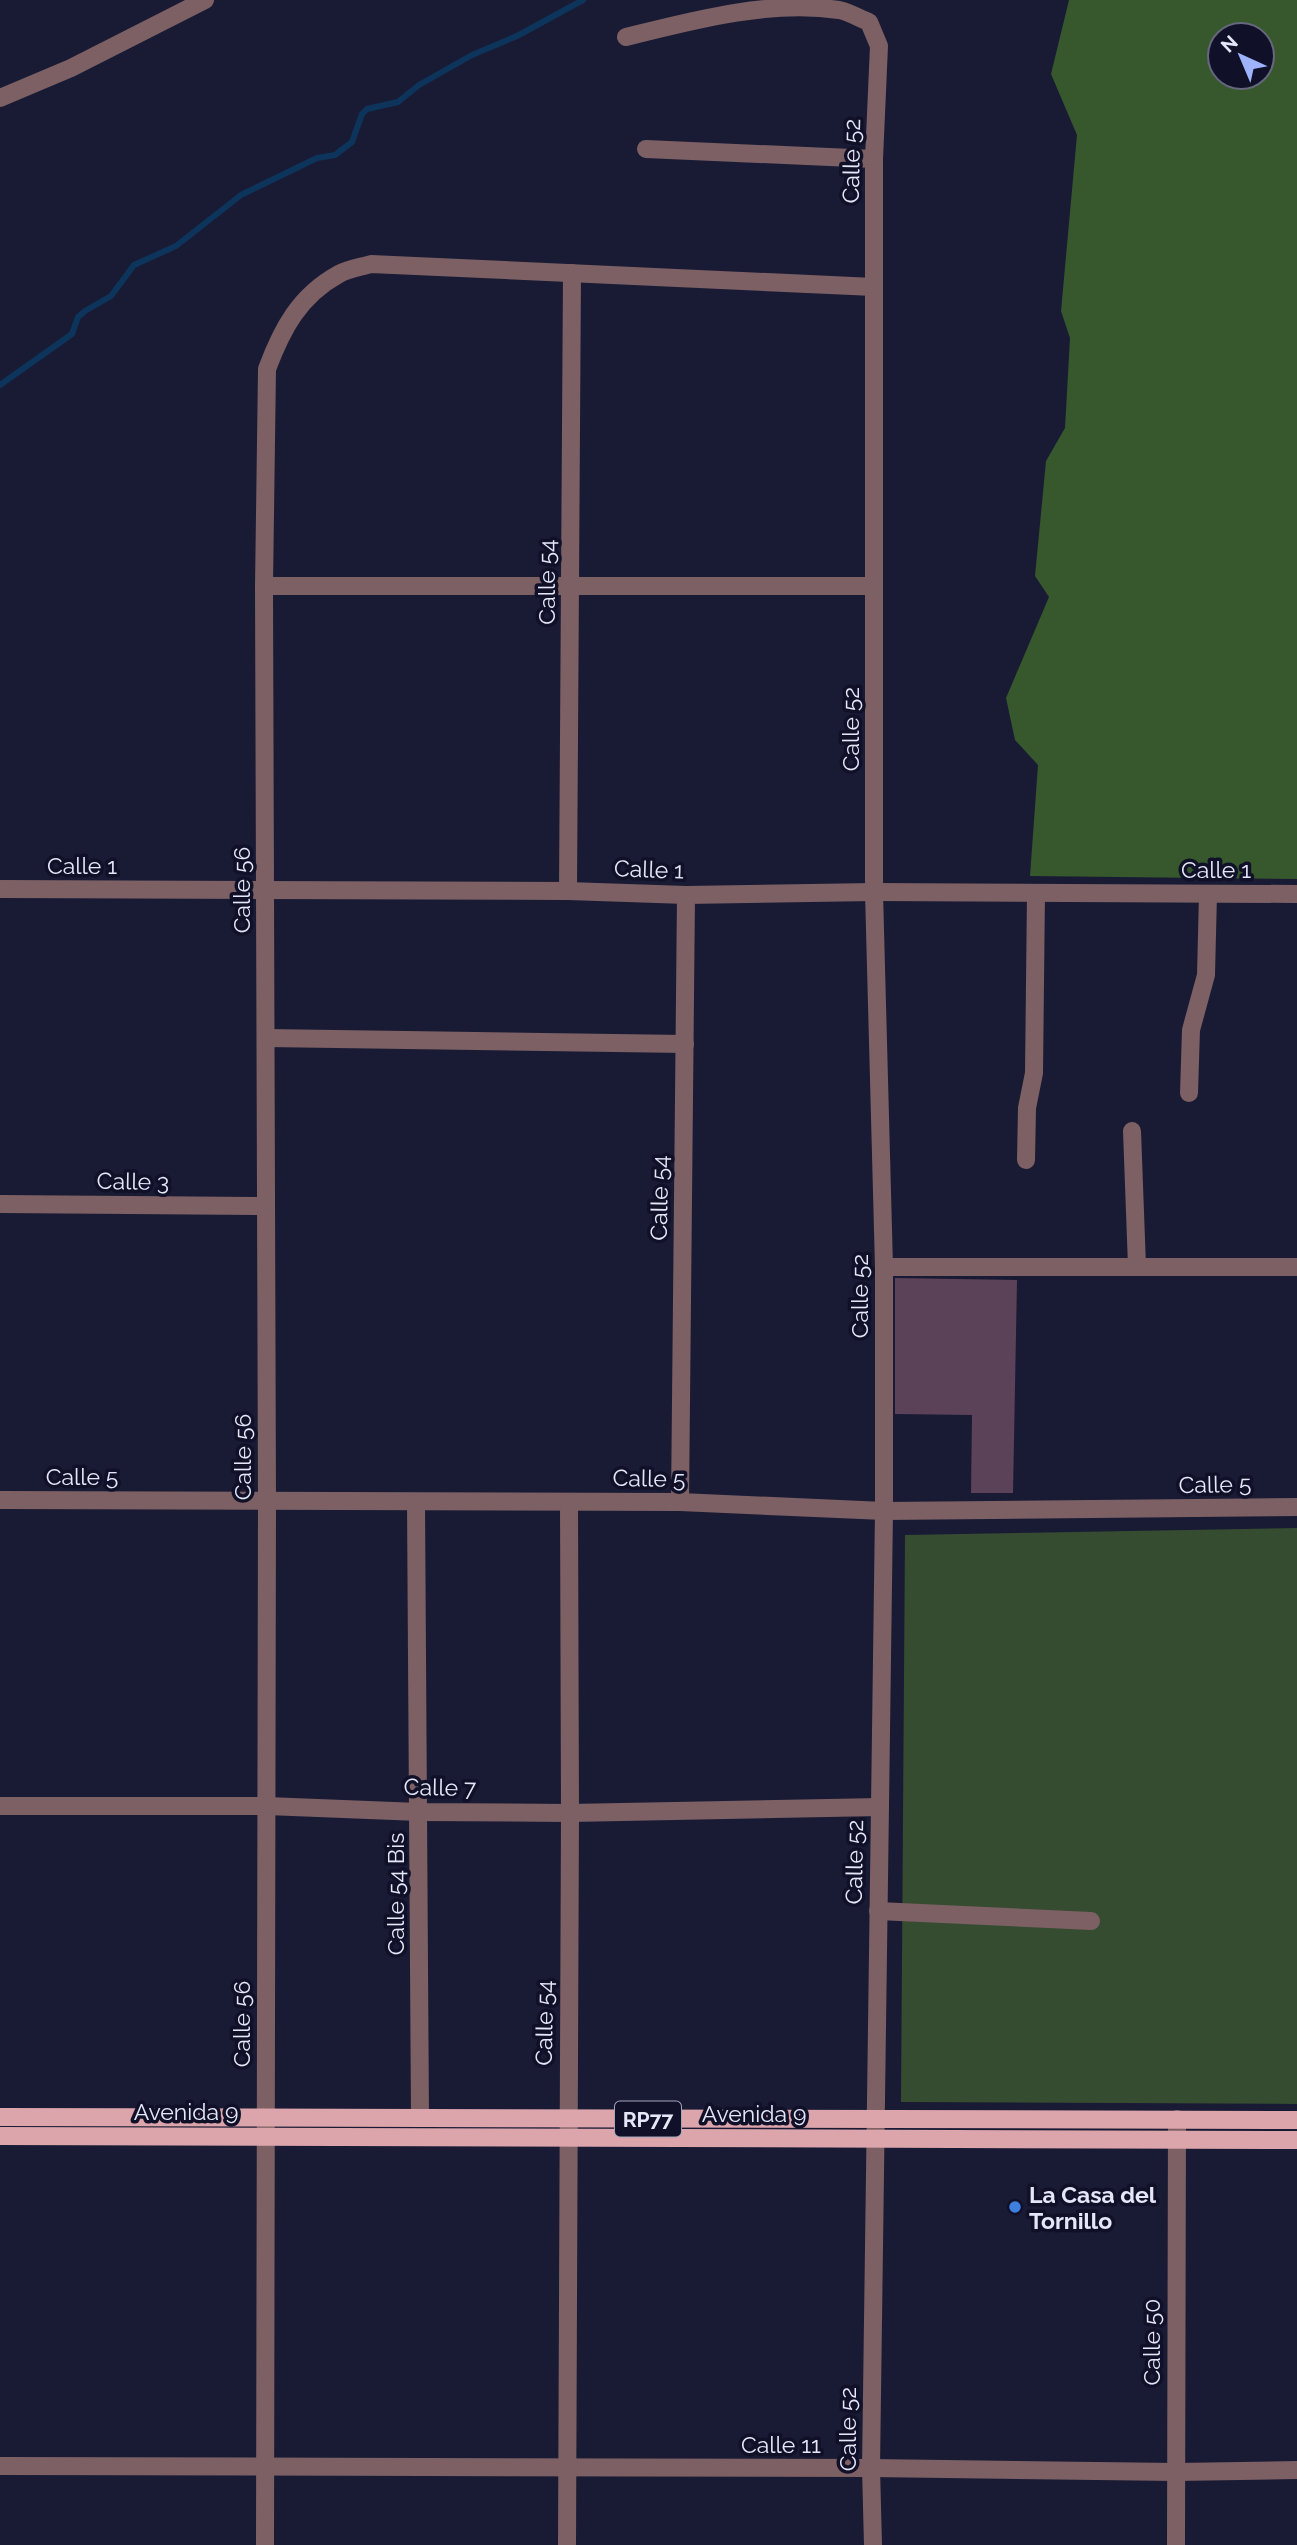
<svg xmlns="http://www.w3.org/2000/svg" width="1297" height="2545" font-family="Raleway,sans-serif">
<rect width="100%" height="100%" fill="#191b34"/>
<path fill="#364c30" d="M1297,1528V2104L901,2102L905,1535Z"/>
<path fill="#36582c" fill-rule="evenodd" d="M1069,0H1297V879L1030,876L1038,765L1015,740L1006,698L1049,597L1035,576L1046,461L1065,428L1070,338L1061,311L1077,135L1051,74ZM1220,35H1262V77H1220Z"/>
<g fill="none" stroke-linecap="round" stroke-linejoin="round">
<path stroke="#0d355b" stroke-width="6" d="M0,385L72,334L78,317L85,311L111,296L134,265L176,246L241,195L317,158L335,155L352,142L362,114L367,109L398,102L419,85L472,55L517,36L583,0"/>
</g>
<path fill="#5c4258" d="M895,1278L1017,1280L1013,1493H971L972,1415L895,1414Z"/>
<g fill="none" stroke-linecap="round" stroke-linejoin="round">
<g stroke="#7c6064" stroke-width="18">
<path d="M626,37C694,20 768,0 839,10C849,12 859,18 869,22L879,46L874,159V892L884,1267V1511L871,2468L873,2545"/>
<path d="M0,98L71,68L205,0"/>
<path d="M646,149L874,159"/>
<path d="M264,586H874"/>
<path d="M0,889L568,891L686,895L874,892L1297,894"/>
<path d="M568,891L572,273"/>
<path d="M266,1038L685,1044"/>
<path d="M1189,1093L1191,1030L1206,975L1208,894"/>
<path d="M1132,1131L1137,1266"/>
<path d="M1026,1160L1027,1108L1034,1073L1036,893"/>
<path d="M0,1204L266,1206"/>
<path d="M884,1267H1297"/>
<path d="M0,1500L680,1502L884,1511L1297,1507"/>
<path d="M416,1502L420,2118"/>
<path d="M680,1502L686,895"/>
<path d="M0,1806H267L419,1812L570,1813L880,1807"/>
<path d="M878,1911L1091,1921"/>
<path d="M0,2466L871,2468L1176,2472L1297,2470"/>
<path d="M265,2545L267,1501L264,586L267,369C282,329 299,296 339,274C348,269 361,267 371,264L874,287"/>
<path d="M567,2545L570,1813L569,1502"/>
<path d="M1176,2545L1177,2119"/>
</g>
<g stroke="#dca4ab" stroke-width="18">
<path d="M0,2117L1297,2120"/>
<path d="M0,2136L1297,2140"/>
</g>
</g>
<circle fill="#3f7fe0" stroke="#101129" stroke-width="2.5" cx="1015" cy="2207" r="7"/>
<g text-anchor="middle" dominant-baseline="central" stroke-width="7" stroke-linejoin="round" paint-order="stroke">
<rect fill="#101129" stroke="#a4a7ba" stroke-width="2" x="615" y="2101.5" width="66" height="35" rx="5"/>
<g font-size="21" font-weight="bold" fill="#e4e7f8">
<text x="648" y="2119">RP77</text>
</g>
<g font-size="23" fill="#e4e7f8" stroke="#101129">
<text transform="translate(851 161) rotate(-89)">Calle 52</text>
<text transform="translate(546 582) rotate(-90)">Calle 54</text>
<text transform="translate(850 729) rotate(-90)">Calle 52</text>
<text x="82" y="865">Calle 1</text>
<text transform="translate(649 869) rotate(2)">Calle 1</text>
<text x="1216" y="869">Calle 1</text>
<text transform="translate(241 890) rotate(-90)">Calle 56</text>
<text transform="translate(133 1181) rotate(1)">Calle 3</text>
<text transform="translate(659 1198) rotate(-89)">Calle 54</text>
<text transform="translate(859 1296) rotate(-90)">Calle 52</text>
<text transform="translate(242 1457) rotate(-90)">Calle 56</text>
<text x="82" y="1476">Calle 5</text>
<text transform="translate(649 1478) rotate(1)">Calle 5</text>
<text transform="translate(1215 1484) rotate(-1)">Calle 5</text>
<text transform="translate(440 1787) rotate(1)">Calle 7</text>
<text transform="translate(854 1862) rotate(-89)">Calle 52</text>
<text transform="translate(395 1894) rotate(-90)">Calle 54 Bis</text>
<text transform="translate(544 2023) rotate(-89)">Calle 54</text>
<text transform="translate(241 2024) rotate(-90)">Calle 56</text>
<text x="186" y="2111">Avenida 9</text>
<text x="754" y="2113">Avenida 9</text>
<text transform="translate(1151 2342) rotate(-90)">Calle 50</text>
<text transform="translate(847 2429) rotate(-90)">Calle 52</text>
<text x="781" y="2444">Calle 11</text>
</g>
<g font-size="23" font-weight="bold" fill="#e4e7f8" stroke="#101129" text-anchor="start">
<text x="1029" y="2194">La Casa del<tspan x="1029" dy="26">Tornillo</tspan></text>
</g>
</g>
<g transform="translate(1241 56) rotate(316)"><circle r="33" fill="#101129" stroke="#65677c" stroke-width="2"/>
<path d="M0-5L12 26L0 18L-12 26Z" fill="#9fb3fd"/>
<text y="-10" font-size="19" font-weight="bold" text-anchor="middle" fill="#e4e7f8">N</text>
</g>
</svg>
